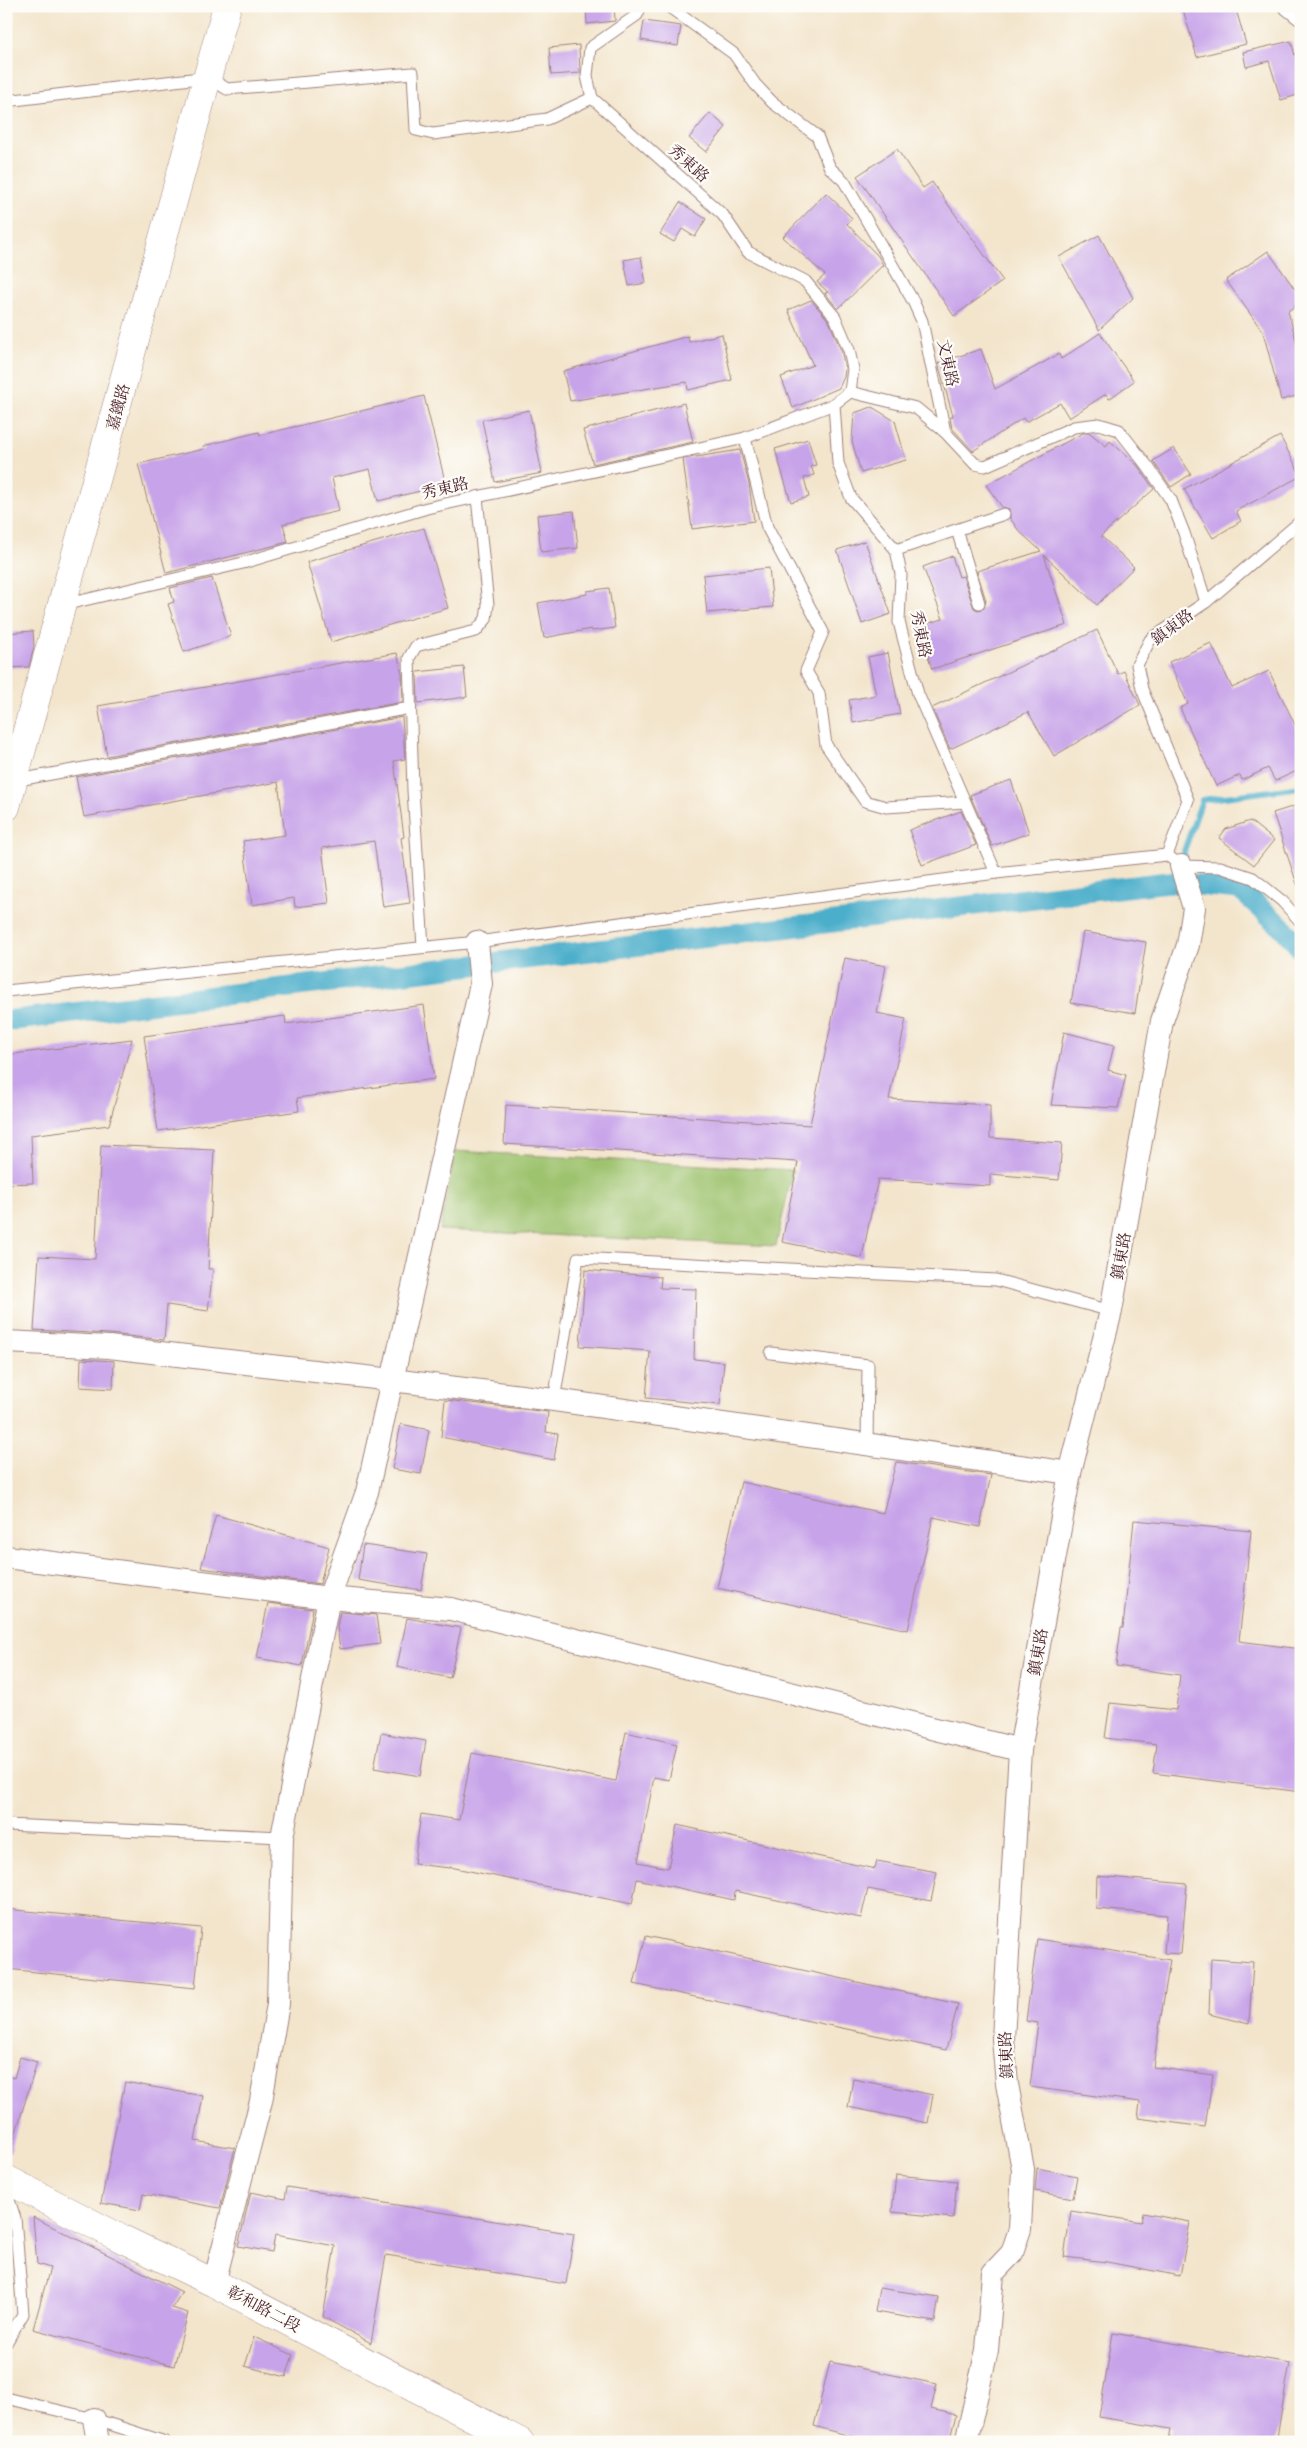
<svg xmlns="http://www.w3.org/2000/svg" width="1307" height="2448" font-family="'IM FELL French Canon','Noto Serif TC',serif">
<rect width="100%" height="100%" fill="#fdfcf7"/>
<filter id="ink" filterUnits="userSpaceOnUse"><feTurbulence type="fractalNoise" baseFrequency=".02" numOctaves="2"/><feDisplacementMap in="SourceGraphic" scale="10" xChannelSelector="R" yChannelSelector="G"/><feConvolveMatrix kernelMatrix="1 2 1 2 8 2 1 2 1" color-interpolation-filters="sRGB"/></filter>
<filter id="wash" filterUnits="userSpaceOnUse"><feTurbulence type="fractalNoise" baseFrequency=".0096" numOctaves="4" result="noise"/><feDisplacementMap in="SourceGraphic" scale="20" xChannelSelector="R" yChannelSelector="G"/><feGaussianBlur stdDeviation="1.12" result="paint"/><feColorMatrix in="noise" values="0 0 0 0 0 0 0 0 0 0 0 0 0 0 0 0 0 1.4 0 .05"/><feComposite in="paint" operator="in"/></filter>
<g filter="url(#wash)">
<rect width="100%" height="100%" fill="#f3e5cc"/>
<path fill="#9ec36e" stroke="#74714c" d="M455,1151L793,1170L776,1246L440,1230Z"/>
<g fill="none" stroke-linecap="round" stroke-linejoin="round">
<path stroke="#4caecb" stroke-width="6" d="M1185,864L1184,851L1202,800L1301,787"/>
<path stroke="#4caecb" stroke-width="21" d="M6,1021L1168,882L1239,889L1283,928L1301,949"/>
</g>
<g id="blocks">
<g fill="#c7a3e9">
<path d="M586,6H614L615,21L587,24Z"/>
<path d="M1182,6H1235L1246,44L1197,57Z"/>
<path d="M644,21L681,26L678,46L641,40Z"/>
<path d="M1291,41L1296,59L1301,58V94L1281,100L1269,61L1246,67L1243,52Z"/>
<path d="M579,45L580,73L551,75L549,48Z"/>
<path d="M710,113L726,127L706,152L689,138Z"/>
<path d="M897,149L923,188L932,182L1003,281L954,316L857,176Z"/>
<path d="M826,193L852,218L847,224L878,256L883,265L838,309L825,293L828,292L817,282L825,275L783,237Z"/>
<path d="M680,202L706,219L695,237L682,229L674,242L660,234Z"/>
<path d="M1099,235L1133,298L1099,330L1059,257Z"/>
<path d="M1268,251L1301,298V302L1288,311L1301,358V395L1281,400L1263,332L1226,280Z"/>
<path d="M641,257L646,283L629,286L624,260Z"/>
<path d="M811,300L829,321L842,353L845,369L844,377L839,388L793,408L781,377L813,365L788,310Z"/>
<path d="M1100,333L1134,381L1109,399L1106,394L1069,418L1060,403L1026,422L1023,418L973,451L952,428L950,418L953,416L938,363L981,349L995,389L1059,354L1061,359Z"/>
<path d="M722,334L732,380L688,390L687,382L570,401L563,371L688,336L689,342Z"/>
<path d="M424,396L446,485L378,501L370,469L332,478L339,511L283,524L288,542L166,573L138,464L204,449L203,446L259,432L260,435Z"/>
<path d="M684,403L693,442L593,464L583,430Z"/>
<path d="M872,407L895,421L906,460L861,473L852,441L854,413Z"/>
<path d="M529,410L542,473L495,482L482,420Z"/>
<path d="M1083,433H1090L1106,446L1110,441L1137,465L1154,489L1101,536L1134,567L1097,605L1044,555L1067,625L932,669L918,626L943,619L923,567L952,556L959,577L963,576L974,608L978,610L984,608L986,601L977,571L1041,551L1019,531L1010,518L1009,509L1002,507L986,485Z"/>
<path d="M1280,436L1301,476L1236,511L1241,521L1213,538L1184,489Z"/>
<path d="M808,439L816,465L811,466L814,475L804,478L809,497L791,502L775,449Z"/>
<path d="M1174,448L1191,474L1171,487L1153,461Z"/>
<path d="M740,450L749,484L754,521L692,529L683,459Z"/>
<path d="M574,511L578,548L541,552L537,515Z"/>
<path d="M424,528L448,608L331,642L307,562Z"/>
<path d="M865,541L891,614L862,624L837,550Z"/>
<path d="M769,568L773,607L707,613L703,575Z"/>
<path d="M212,578L231,636L184,652L168,604L174,602L170,588Z"/>
<path d="M609,588L615,628L592,631L591,629L544,638L538,603L587,594V591Z"/>
<path d="M1097,630L1118,674L1124,671L1140,705L1054,756L1028,712L950,749L932,708Z"/>
<path d="M33,631L34,647L29,667L6,668V633Z"/>
<path d="M1211,643L1232,688L1269,671L1301,737V769L1275,781L1268,768L1242,780L1240,775L1216,786L1180,708L1188,704L1169,662Z"/>
<path d="M397,653L402,674L403,702L107,756L98,706Z"/>
<path d="M888,653L900,714L853,723L849,700L876,695L868,657Z"/>
<path d="M464,667L467,697L418,703L417,672Z"/>
<path d="M402,717L405,759L394,761L404,837L401,838L410,903L383,907L374,841L322,848L329,903L295,907L294,898L252,905L243,841L285,835L278,782L84,817L76,777Z"/>
<path d="M1011,780L1029,833L992,846L970,795Z"/>
<path d="M1301,804V887H1298L1273,813Z"/>
<path d="M961,811L976,845L922,865L909,830Z"/>
<path d="M1250,821L1274,840L1254,865L1219,838L1226,829Z"/>
<path d="M1083,932L1146,942L1135,1013L1071,1003Z"/>
<path d="M845,958L886,966L877,1013L906,1019L889,1099L990,1105V1138L1062,1143L1059,1180L990,1174V1186L878,1179L862,1258L782,1242L798,1162L504,1144L506,1105L810,1125Z"/>
<path d="M424,1005L434,1079L297,1098L299,1111L158,1131L144,1036L285,1016L286,1024Z"/>
<path d="M1064,1032L1114,1045L1108,1070L1126,1075L1118,1108L1051,1105Z"/>
<path d="M132,1039L109,1125L31,1135L33,1183L6,1184V1055Z"/>
<path d="M101,1145L214,1150L208,1269H213L208,1311L167,1305L164,1340L110,1334L34,1330L39,1256L95,1259Z"/>
<path d="M585,1270L661,1277L660,1288L696,1289L694,1359L724,1362L720,1405L646,1398L650,1351L580,1346Z"/>
<path d="M81,1359L114,1361L113,1389L80,1387Z"/>
<path d="M445,1400L548,1412L546,1432L558,1434L554,1460L441,1437Z"/>
<path d="M401,1424L429,1430L421,1474L392,1469Z"/>
<path d="M896,1462L991,1475L980,1527L933,1517L908,1630L717,1588L741,1482L883,1513Z"/>
<path d="M216,1515L329,1547L320,1584L201,1568Z"/>
<path d="M1134,1520L1251,1531L1239,1641L1301,1649V1792L1153,1773L1157,1744L1105,1738L1110,1703L1176,1710L1180,1675L1116,1666L1121,1628H1123Z"/>
<path d="M363,1545L427,1554L421,1590L358,1580Z"/>
<path d="M268,1603L313,1609L302,1666L257,1658Z"/>
<path d="M340,1612L376,1615L380,1644L340,1649L337,1627Z"/>
<path d="M407,1618L461,1628L450,1678L397,1667Z"/>
<path d="M626,1732L677,1744L669,1780L654,1777L638,1862L668,1868L677,1825L875,1869L877,1861L937,1872L931,1901L868,1889L861,1918L735,1891L734,1900L637,1879L632,1904L450,1867V1868L414,1864L421,1814L459,1820L472,1753L616,1781Z"/>
<path d="M381,1733L426,1741L420,1776L374,1768Z"/>
<path d="M1097,1876L1187,1884L1181,1954L1164,1953L1167,1915L1096,1909Z"/>
<path d="M6,1909L201,1928L195,1988L6,1969Z"/>
<path d="M646,1936L958,2004L946,2050L634,1984Z"/>
<path d="M1037,1939L1170,1960L1153,2067L1213,2075L1205,2127L1138,2118L1140,2102L1030,2087L1038,2023L1026,2021Z"/>
<path d="M1211,1959L1253,1962L1249,2024L1209,2014Z"/>
<path d="M20,2057L37,2062L10,2152L6,2151V2076L14,2078Z"/>
<path d="M853,2079L933,2095L928,2123L848,2107Z"/>
<path d="M125,2082L203,2096L195,2141L235,2148L220,2208L143,2194L140,2210L101,2203Z"/>
<path d="M1037,2168L1077,2176L1073,2198L1035,2191Z"/>
<path d="M896,2175L957,2181L953,2218L892,2212Z"/>
<path d="M287,2187L574,2234L566,2284L386,2255L371,2343L323,2317L335,2246L275,2235L272,2252L238,2246L251,2192L285,2199Z"/>
<path d="M1071,2211L1141,2222L1143,2213L1190,2222L1180,2276L1107,2262L1064,2257Z"/>
<path d="M33,2217L182,2292L172,2308L188,2313L174,2366L33,2329L50,2268L37,2264Z"/>
<path d="M879,2288L939,2297L935,2322L875,2312Z"/>
<path d="M1113,2333L1290,2363L1276,2442H1169L1171,2429L1099,2417Z"/>
<path d="M254,2337L293,2355L286,2377L245,2366Z"/>
<path d="M830,2362L937,2384L931,2409L956,2415L949,2442H872L814,2426Z"/>
</g>
</g>
</g>
<g filter="url(#ink)">
<use href="#blocks" fill-opacity="0" stroke="#9e827c" stroke-width="1"/>
<g fill="none" stroke-linecap="round" stroke-linejoin="round">
<g stroke="#9e827c" stroke-width="13">
<g id="lane">
<path d="M641,6L637,15L590,48L587,76L592,98L723,215L748,252L805,281L835,317L849,350L853,369L850,392L834,404L838,463L851,498L896,550L901,574L899,622L918,694L996,873"/>
<path d="M668,6L734,54L755,84L772,102L817,136L830,168L844,181L913,301L922,321L945,432L975,464L985,466L1074,427L1099,424L1119,430L1148,467L1171,500L1184,533L1206,602"/>
<path d="M1282,6L1301,21"/>
<path d="M6,101L208,77L227,89L413,73L416,130L433,134L547,119L592,98"/>
<path d="M850,392L916,408L945,432"/>
<path d="M745,438L767,527L823,632L806,671L819,693L826,745L865,801L886,807L965,802"/>
<path d="M957,530L979,603"/>
<path d="M896,550L1004,514"/>
<path d="M63,605L243,563L427,508L745,438L834,404"/>
<path d="M13,781L410,708"/>
<path d="M1167,855L1188,800L1142,689L1137,665L1150,640L1206,602L1301,521"/>
<path d="M423,947L413,790L409,658L416,646L476,631L486,619L488,605L477,497"/>
<path d="M6,991L477,942L996,873L1167,855L1181,866L1220,867L1253,878L1282,901L1301,922"/>
<path d="M771,1353L868,1365L867,1445"/>
<path d="M554,1400L578,1258L996,1280L1111,1311"/>
<path d="M6,1825L282,1837"/>
<path d="M6,2191L15,2218L23,2314L6,2343"/>
<path d="M6,2398L94,2419L165,2442"/>
</g>
</g>
<g stroke="#9e827c" stroke-width="24">
<g id="street">
<path d="M6,1342L109,1347L392,1380L554,1400L1070,1473"/>
<path d="M6,1557L329,1598L451,1609L1020,1750"/>
<path d="M214,2283L261,2101L278,2004L282,1837L329,1598L367,1492L481,984L477,942"/>
<path d="M94,2419L98,2442"/>
<path d="M966,2442L987,2350L993,2273L1012,2253L1020,2229L1023,2169L1007,2084L1003,2039L1020,1750L1070,1473L1111,1311L1162,1021L1188,945L1194,908L1181,866"/>
</g>
</g>
<g stroke="#9e827c" stroke-width="29">
<g id="secondary">
<path d="M6,807L227,6"/>
<path d="M6,2179L114,2235L214,2283L520,2442"/>
</g>
</g>
<use href="#lane" stroke="#fff" stroke-width="11"/>
<use href="#street" stroke="#fff" stroke-width="22"/>
<use href="#secondary" stroke="#fff" stroke-width="28"/>
</g>
</g>
<g text-anchor="middle" dominant-baseline="central" stroke-width="4.5" stroke-linejoin="round" paint-order="stroke">
<g font-size="16" fill="#4a1f2b" stroke="#fdfcf7">
<text transform="translate(689 163) rotate(42)">秀東路</text>
<text transform="translate(948 363) rotate(78)">文東路</text>
<text transform="translate(118 407) rotate(-75)">嘉鐵路</text>
<text transform="translate(445 488) rotate(-13)">秀東路</text>
<text transform="translate(1172 627) rotate(-37)">鎮東路</text>
<text transform="translate(921 634) rotate(79)">秀東路</text>
<text transform="translate(1121 1256) rotate(-80)">鎮東路</text>
<text transform="translate(1038 1652) rotate(-80)">鎮東路</text>
<text transform="translate(1006 2055) rotate(-93)">鎮東路</text>
<text transform="translate(264 2309) rotate(28)">彰和路二段</text>
</g>
</g>
<rect width="1307" height="2448" fill="none" stroke="#fdfcf7" stroke-width="25"/>
</svg>
